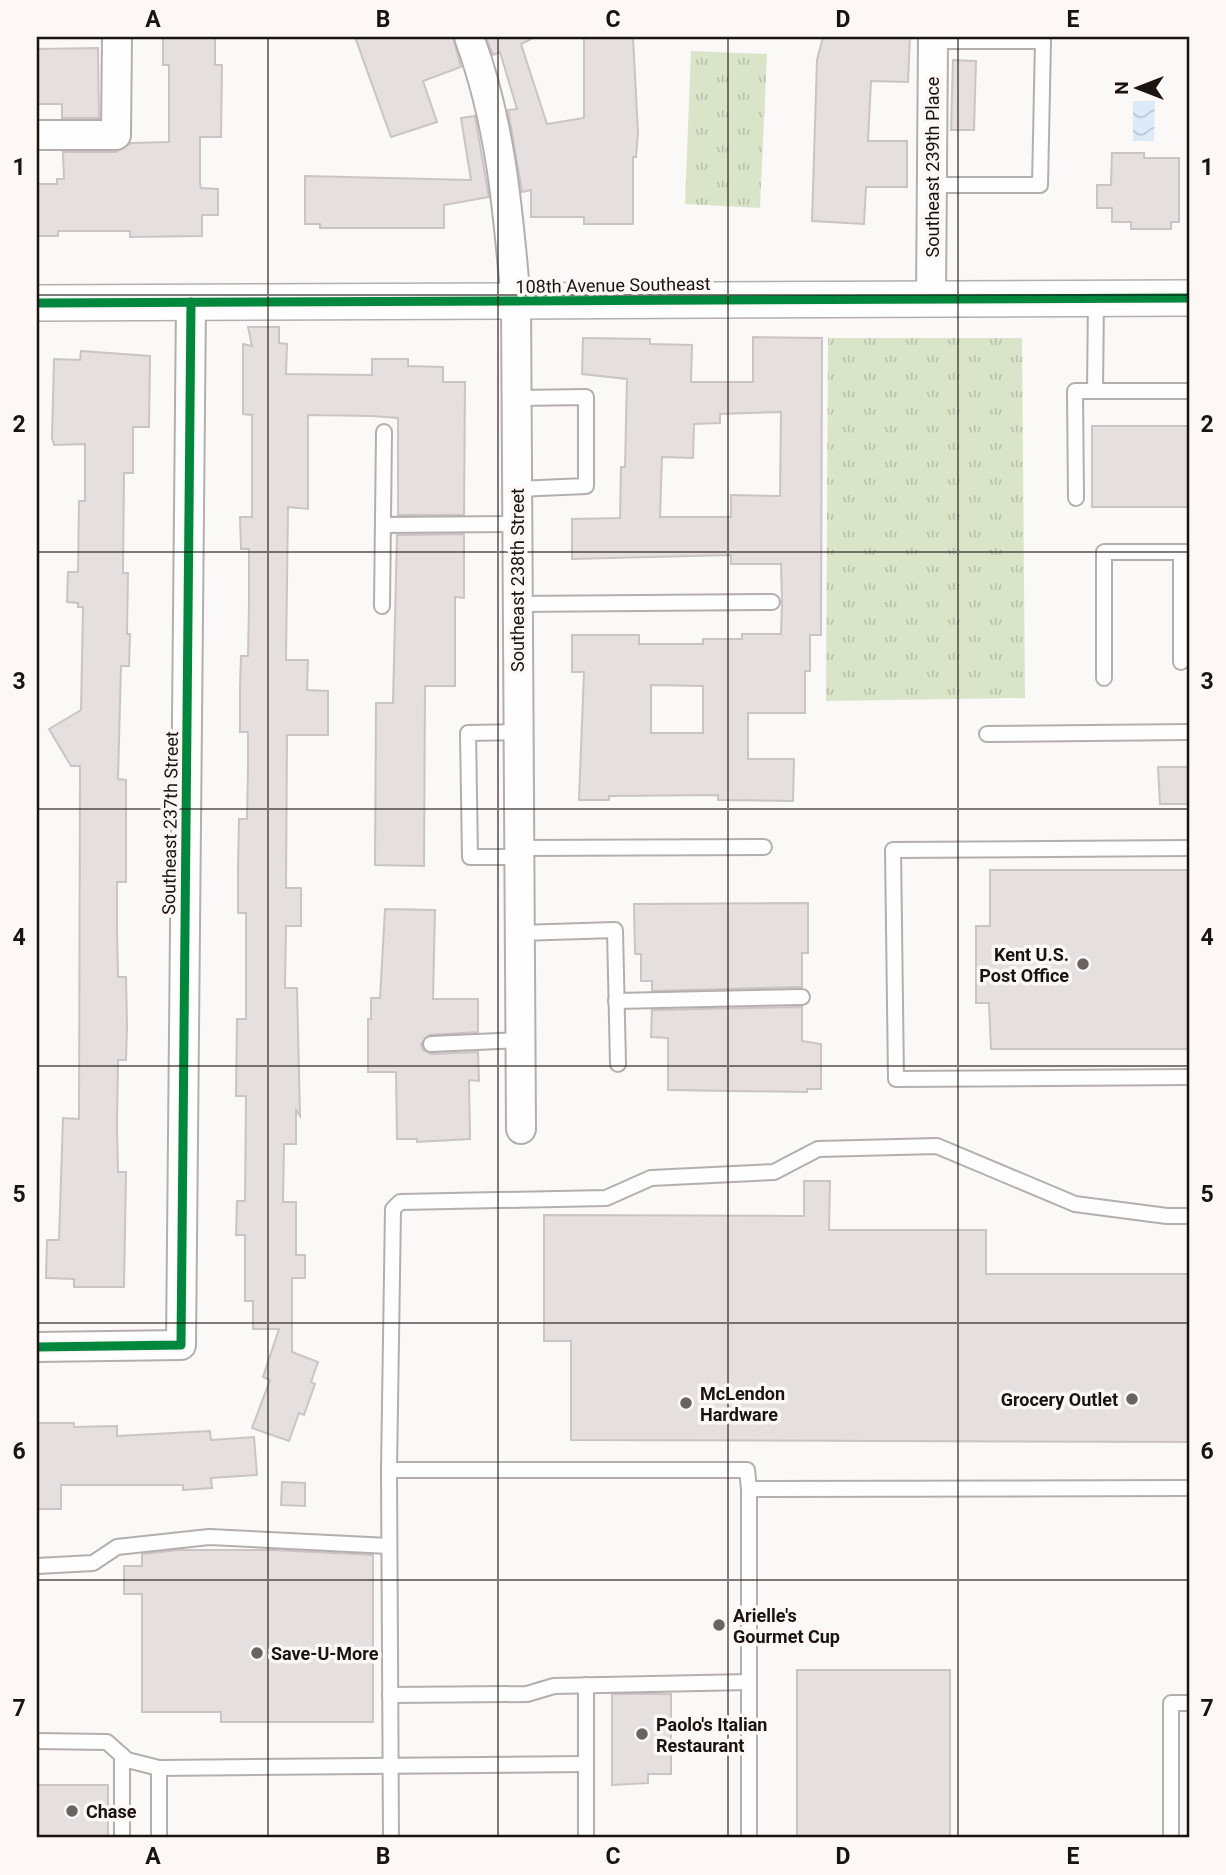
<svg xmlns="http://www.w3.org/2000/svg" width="1226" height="1875" font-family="Roboto,sans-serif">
<defs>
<pattern id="grass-tufts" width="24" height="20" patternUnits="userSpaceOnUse" patternTransform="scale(1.75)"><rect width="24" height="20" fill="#dae4c9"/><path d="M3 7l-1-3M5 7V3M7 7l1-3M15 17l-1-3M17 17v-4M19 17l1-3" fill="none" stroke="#bac3ab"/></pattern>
<pattern id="water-waves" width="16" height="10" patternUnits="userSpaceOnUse" patternTransform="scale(1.75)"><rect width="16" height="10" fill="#deeaf8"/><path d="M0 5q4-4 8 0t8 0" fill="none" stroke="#bec8d3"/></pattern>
</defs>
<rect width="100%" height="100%" fill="#fbf9f7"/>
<g fill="url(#grass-tufts)">
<path d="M691,51L767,54L760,208L685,204Z"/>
<path d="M828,338H1022L1025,698L826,701Z"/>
</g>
<path fill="url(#water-waves)" d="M1133,101H1155L1154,141H1133Z"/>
<g fill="#e5dfe0" stroke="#cac4c5" stroke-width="2" fill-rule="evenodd">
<path d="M163,37H215V65H222L221,137H200V184L201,188L218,189V215H202V236L130,237V231H58V236H37V184H57V179H64L63,152H116L131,143L169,142V65H163Z"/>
<path d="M355,37H453L461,67L423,81L437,122L391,137Z"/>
<path d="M486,37H535L521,44L547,124L584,118V37H633L638,133L636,157H633V224H584V217H531V190L522,192L508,110L517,109L500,52L493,55Z"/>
<path d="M823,37H910L908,82L871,81L868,141H907V187H866L864,224L812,221L817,60Z"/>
<path d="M98,48L99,118H62V104H37V49Z"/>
<path d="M953,60L976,61L974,130H951Z"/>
<path d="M475,116L489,197L444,205V228H320V224H305V176L471,180L461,118Z"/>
<path d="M1112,153H1144V158H1179V222H1171V229H1131V222H1112V208H1097V185H1111Z"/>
<path d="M248,327H279V343L287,344L286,374L372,375V359H408V366L443,367V382H465L464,515H398V418L372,416L308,415V509L288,507L286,660H308L307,690L328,691V735H287L286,888H301V926H286L285,988H297L300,1116L296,1110V1144H284L283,1202H296V1255H305V1278H292V1352L318,1362L311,1382L315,1384L304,1415L299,1413L289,1441L252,1428L270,1380L263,1377L279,1329H253V1301H245V1235H236L237,1201H245L246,1096H236L237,1019H246V913H238V869L239,819H247L248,769V732H240V688L241,656H248L249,604V549H241L240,517H252V415L243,414V344L252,346Z"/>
<path d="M753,337L822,338L821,635H810V671H805V713H748V759H794L793,801L718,800V795L609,796V800H579L584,672H572V635H639V644H703V639H742V634H781L782,603L781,564H731V555L572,559V519L620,518L621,467H625L627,379L582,374L583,338L650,339V344L692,345L691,382H753ZM781,412L780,496L731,495V517H660L662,457L693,458L694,424L720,423V414ZM651,685L703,686V733H651Z"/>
<path d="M81,351L150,356L149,427H133V473H124L123,573H128L127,634H130L129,666H121L118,779L126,780V882H117V928L118,977H126L127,1026L126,1060H118L117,1125L118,1172H126L124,1287H74V1279L46,1278L47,1240H59L63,1118L79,1119L80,766H71L49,729L81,710L83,607H78V603L67,602L68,572H78L79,501H85V444L54,445L52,438L54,359L80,360Z"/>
<rect x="1092" y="426" width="97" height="81"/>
<path d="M464,534V598L455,597V686H425L424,866L375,865L376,703H393L397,535Z"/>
<path d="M1158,767H1189V804H1160Z"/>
<path d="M990,870H1189V1049H991L989,1003H976V926H990Z"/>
<path d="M808,903V953H802V987L652,991V981H641V954H635L634,904Z"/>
<path d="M385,909L435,910L433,999H478V1032L430,1035L421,1044L423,1050L431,1054L478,1052L479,1081L469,1080L470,1139L417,1142V1139H397L396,1072H368V1019H371V998H380Z"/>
<path d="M802,1007V1041L821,1044V1089H807V1092L668,1090V1038L651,1037L652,1010Z"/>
<path d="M804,1181H830L829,1230H986V1274H1189V1442L571,1440V1341H544V1215L804,1216Z"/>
<path d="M37,1423H74V1427L117,1426V1436L210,1431L211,1440L254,1437L257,1475L211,1478L212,1488L183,1490V1485H61V1509H37Z"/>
<path d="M282,1482L305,1483V1506L281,1505Z"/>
<path d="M178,1550H275L373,1555V1722H221V1712H142V1594H124V1566H142V1554Z"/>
<rect x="797" y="1670" width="153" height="168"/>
<path d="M612,1694H671V1774H648V1783L612,1785Z"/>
<rect x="37" y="1785" width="71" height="53"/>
</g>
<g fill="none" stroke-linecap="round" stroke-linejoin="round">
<g stroke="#b4afac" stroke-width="18">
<g id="service">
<path d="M932,185H1040L1043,41H932"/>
<path d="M1095,391L1096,298"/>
<path d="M516,398L586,397V486L517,489"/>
<path d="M1076,498L1075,391H1189"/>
<path d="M383,525L517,524"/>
<path d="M1181,552V662"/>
<path d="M517,604L772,602"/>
<path d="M382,606L384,432"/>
<path d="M1104,678V552H1189"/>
<path d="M518,732L468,733L470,857H519"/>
<path d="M987,734L1189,732"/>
<path d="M519,848L764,847"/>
<path d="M1189,848L893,850L896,1079L1189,1077"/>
<path d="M519,933L615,930L618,1064"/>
<path d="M616,1001L802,997"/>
<path d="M431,1044L520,1040"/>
<path d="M389,1470L393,1209L400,1202L606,1198L651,1178L774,1172L818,1149L937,1146L1075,1204L1167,1216H1189"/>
<path d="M37,1566L93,1563L117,1547L209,1537L389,1546"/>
<path d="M586,1685V1838"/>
<path d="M390,1695L527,1694L554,1686L749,1682"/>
<path d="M37,1741L107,1742L127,1760L159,1768"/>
<path d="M122,1755V1838"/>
<path d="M159,1838V1768L586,1764"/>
<path d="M391,1838L389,1470H747L749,1489"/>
<path d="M749,1838V1489L1189,1488"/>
<path d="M1171,1838V1703H1189"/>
</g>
</g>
<g stroke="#b4afac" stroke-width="32">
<g id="minor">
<path d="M469,37C501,123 508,211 516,302L521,1129"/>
<path d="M37,135H116L117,37"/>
<path d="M931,298L933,37"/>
<path d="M37,1347L181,1345L191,302"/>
</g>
</g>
<g stroke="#b4afac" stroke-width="38">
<path id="tertiary" d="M37,303L1189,298"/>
</g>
<use href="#service" stroke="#fefefe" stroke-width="14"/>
<use href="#minor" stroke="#fefefe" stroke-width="28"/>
<use href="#tertiary" stroke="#fefefe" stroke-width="35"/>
<g stroke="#fdf8f5" stroke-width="13">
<g id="cycleway">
<path d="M37,303L1189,298"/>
<path d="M37,1347L181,1345L191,302"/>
</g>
</g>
<use href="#cycleway" stroke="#00873e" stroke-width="9"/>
</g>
<path fill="none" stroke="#1a130f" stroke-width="2" stroke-opacity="0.55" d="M268,37V1838M498,37V1838M728,37V1838M958,37V1838M37,295H1189M37,552H1189M37,809H1189M37,1066H1189M37,1323H1189M37,1580H1189"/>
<g fill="#696460" stroke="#fdf8f5" stroke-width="2.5">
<circle cx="1083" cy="964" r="7"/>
<circle cx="1132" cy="1399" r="7"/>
<circle cx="686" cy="1403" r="7"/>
<circle cx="719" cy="1625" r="7"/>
<circle cx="257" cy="1653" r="7"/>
<circle cx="642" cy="1734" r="7"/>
<circle cx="72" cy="1811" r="7"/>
</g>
<g text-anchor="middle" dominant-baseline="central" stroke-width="7" stroke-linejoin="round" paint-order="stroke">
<g font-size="18" fill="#1a130f" stroke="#fdf8f5">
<text transform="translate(932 167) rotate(-90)">Southeast 239th Place</text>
<text transform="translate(613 285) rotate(-1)">108th Avenue Southeast</text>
<text transform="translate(517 580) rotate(-90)">Southeast 238th Street</text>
<text transform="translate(170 823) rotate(-89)">Southeast 237th Street</text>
</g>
<g font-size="18" font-weight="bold" fill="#1a130f" stroke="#fdf8f5" text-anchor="start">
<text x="1069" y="954" text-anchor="end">Kent U.S.<tspan x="1069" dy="21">Post Office</tspan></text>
<text x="700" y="1393">McLendon<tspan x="700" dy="21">Hardware</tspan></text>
<text x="1118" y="1399" text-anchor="end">Grocery Outlet</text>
<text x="733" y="1615">Arielle's<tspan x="733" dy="21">Gourmet Cup</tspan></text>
<text x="271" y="1653">Save-U-More</text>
<text x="656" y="1724">Paolo's Italian<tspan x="656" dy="21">Restaurant</tspan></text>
<text x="86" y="1811">Chase</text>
</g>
</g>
<rect width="1226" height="1875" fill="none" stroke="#fdf8f5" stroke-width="77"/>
<g transform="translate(1138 88) rotate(270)" stroke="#fdf8f5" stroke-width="5" paint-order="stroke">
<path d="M0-5L12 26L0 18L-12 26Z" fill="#1a130f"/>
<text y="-10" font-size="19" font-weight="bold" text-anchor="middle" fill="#1a130f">N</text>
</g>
<rect x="38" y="38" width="1150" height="1798" fill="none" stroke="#1a130f" stroke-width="2.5"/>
<g font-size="23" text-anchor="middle" font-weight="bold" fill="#1a130f">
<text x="153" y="27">A</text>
<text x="383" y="27">B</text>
<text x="613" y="27">C</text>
<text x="843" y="27">D</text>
<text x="1073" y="27">E</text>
<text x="19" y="175">1</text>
<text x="1207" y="175">1</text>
<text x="19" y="432">2</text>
<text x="1207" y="432">2</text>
<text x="19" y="689">3</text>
<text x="1207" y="689">3</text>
<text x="19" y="945">4</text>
<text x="1207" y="945">4</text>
<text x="19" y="1202">5</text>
<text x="1207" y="1202">5</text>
<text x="19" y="1459">6</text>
<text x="1207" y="1459">6</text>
<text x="19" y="1716">7</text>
<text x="1207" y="1716">7</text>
<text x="153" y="1864">A</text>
<text x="383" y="1864">B</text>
<text x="613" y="1864">C</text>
<text x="843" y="1864">D</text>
<text x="1073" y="1864">E</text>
</g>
</svg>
